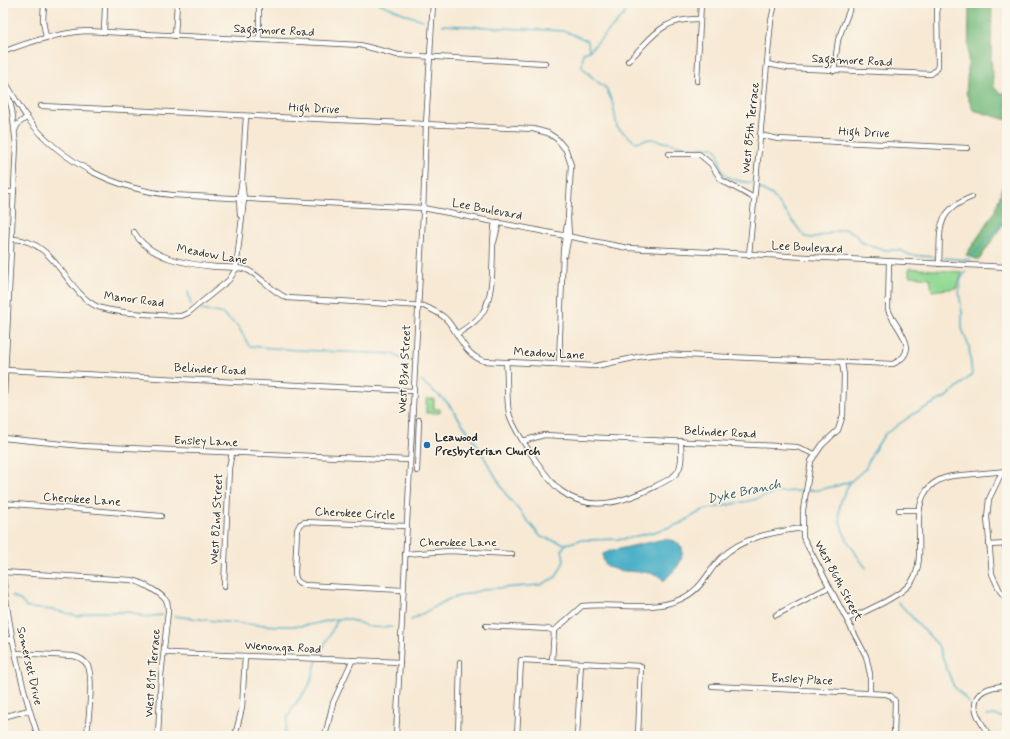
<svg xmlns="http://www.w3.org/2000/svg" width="1010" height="739" font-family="Mynerve,sans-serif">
<rect width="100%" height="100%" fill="#fbf7ec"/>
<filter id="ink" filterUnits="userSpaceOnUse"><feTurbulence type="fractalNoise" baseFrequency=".025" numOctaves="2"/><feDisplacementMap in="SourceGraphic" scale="8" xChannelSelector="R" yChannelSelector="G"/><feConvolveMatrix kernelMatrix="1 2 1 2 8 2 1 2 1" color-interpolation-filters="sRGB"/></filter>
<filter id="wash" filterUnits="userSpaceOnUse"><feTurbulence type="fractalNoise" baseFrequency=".012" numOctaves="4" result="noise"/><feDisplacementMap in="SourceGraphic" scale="16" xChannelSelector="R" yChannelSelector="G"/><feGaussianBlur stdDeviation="0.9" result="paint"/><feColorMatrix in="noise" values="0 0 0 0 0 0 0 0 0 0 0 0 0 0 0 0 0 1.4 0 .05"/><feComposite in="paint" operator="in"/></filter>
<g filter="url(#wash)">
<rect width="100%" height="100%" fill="#f7e9d4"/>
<g fill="#92d993" stroke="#5e825f">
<path d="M909,268L962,272L957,288L932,291L930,278L909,276Z"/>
<path d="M426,399H434V409H440V413H426Z"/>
</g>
<g fill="#75b97d" stroke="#507254">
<path d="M969,3H992L991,60L994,87L1000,93H1007V120L973,110L966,93L968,66Z"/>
<path d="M1007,173V218L979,260L966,255L995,211Z"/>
</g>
<path fill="#46aec6" stroke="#386c78" d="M664,539L675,541L682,547C684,565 674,569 664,581C662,579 659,576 657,575C642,568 600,578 603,554L610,551Z"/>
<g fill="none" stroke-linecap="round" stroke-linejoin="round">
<g stroke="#46aec6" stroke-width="1.5">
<path d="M379,3L410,16L423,20"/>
<path d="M442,25L565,31L588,41L589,51L583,53L582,67L594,79L606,88L613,104L617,127L635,142L651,139L692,148L713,147C724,153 716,170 728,177C735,181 743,182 751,183"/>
<path d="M590,50L624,15L629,3"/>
<path d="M759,188L772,195L805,237L813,238L845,229L854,233L861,242L871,246L886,250H900L910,255L935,257"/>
<path d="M944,258L969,260L1004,220L1007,199"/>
<path d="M188,292L191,305"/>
<path d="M201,310L221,313L238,326L249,346L296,350L393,354L405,361"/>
<path d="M421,381L447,402L474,440L507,496L541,537L566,544"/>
<path d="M850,482C847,488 843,495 841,501C833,525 853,550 866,568"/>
<path d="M12,596L21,601L27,608L54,610L78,616L92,612H130L144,617L162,615"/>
<path d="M898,602L938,645L953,685L969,703"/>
<path d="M174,616C214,621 254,626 295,626C309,627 323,621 337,619"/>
<path d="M411,620L449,599L486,589L540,585L556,577L564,561L562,549L566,544L580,540L623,539L654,532L679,524L703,510L753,500L778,492L817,490L836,486L851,481L865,469L873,452L885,434L915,413L946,397L972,375L969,347L962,328V312L959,291L961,279L966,271"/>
<path d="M318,657L338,619C350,617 360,625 372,627C378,628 385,627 392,627"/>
<path d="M987,716L993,715L1007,718"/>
<path d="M284,736L288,717L293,707L309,686L317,660"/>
</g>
</g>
</g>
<g filter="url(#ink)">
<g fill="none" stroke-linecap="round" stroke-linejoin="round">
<g stroke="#4a4844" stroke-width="6">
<g id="minor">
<path d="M44,4L43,21L46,37"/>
<path d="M104,32L105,7"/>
<path d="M175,36L177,3"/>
<path d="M259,40V3"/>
<path d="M3,52C31,41 57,33 87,31L360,45L398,55L545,63"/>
<path d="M628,61C654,36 661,18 700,19"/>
<path d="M767,64L788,68L931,74L936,70L938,66L937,3"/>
<path d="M834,71L838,40L852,3"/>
<path d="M3,75L12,110L16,145L3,419"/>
<path d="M697,81L701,3"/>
<path d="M6,83C13,95 20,108 28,119C64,165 116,189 172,195L423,208L628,248L1007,267"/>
<path d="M41,106L533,129L548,133L557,139L566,150L571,165L568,218L563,250L559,364"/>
<path d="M15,130L18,124L27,117"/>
<path d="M760,135L778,139L967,148"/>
<path d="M669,154H699L711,164L721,180L754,198"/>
<path d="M3,192H14"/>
<path d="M240,215L239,198L242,181L246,116"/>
<path d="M134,232C150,259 186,264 216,267C225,267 238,267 247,270C261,276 272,292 287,298L424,306C432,310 440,313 446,319C459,333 464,355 484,361L596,366L643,356L661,354L893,364C924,349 894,328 888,309L889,262"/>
<path d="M13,239C55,240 65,290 96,306C114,314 160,315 181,316L188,313L229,280L236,269L244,199L242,181"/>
<path d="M494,242L499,222"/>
<path d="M565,255L569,236L568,219"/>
<path d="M749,255L771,21L775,3"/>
<path d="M939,264C941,229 934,212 972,197"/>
<path d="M457,334C466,328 477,322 483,312C497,289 490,248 495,222"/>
<path d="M506,362C508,378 506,397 509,413C513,430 548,481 561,491C591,514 626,501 656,486C663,482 673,479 678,471C683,463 681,450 681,441"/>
<path d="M842,363L844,375L843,415L838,430L822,445L811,461L803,510V537L866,656L870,674V693"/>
<path d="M6,370L413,391"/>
<path d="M3,438L82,446L409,460"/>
<path d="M523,441L544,435L797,447L815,454"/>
<path d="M417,471L419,420"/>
<path d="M1002,472L989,499L987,517L992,574L1000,591L1007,599"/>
<path d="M3,503L161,516"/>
<path d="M899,510H919"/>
<path d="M989,545L1007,544"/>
<path d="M405,554L450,551L512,554"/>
<path d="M3,572L131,580C140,581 163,594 167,602C168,605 168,609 168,612L161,676L158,736"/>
<path d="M3,575C9,630 20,683 38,736"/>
<path d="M224,587L229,468L232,453"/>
<path d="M403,590L304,585C297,582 295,580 295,572L297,530L300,524L305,522L406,526"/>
<path d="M776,615L829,587"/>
<path d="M847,619C863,613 904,595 912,581C933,550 896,487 952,476L1007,471"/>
<path d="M486,626L548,629L554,631"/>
<path d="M554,631L582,606C615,602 650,613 681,599C703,589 707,572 721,558C742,537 774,532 802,528"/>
<path d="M3,640L12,639"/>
<path d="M164,651L171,653L400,662"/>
<path d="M15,653L73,656C79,657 85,661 88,666C94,680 88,720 87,736"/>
<path d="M552,662L554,631"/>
<path d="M712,686L886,694L891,696L895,701L894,736"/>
<path d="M3,717L29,710"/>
<path d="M235,736L242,708L245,656"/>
<path d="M325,736L333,703L352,661"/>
<path d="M396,736L423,214L426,125L433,3"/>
<path d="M458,736L460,662"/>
<path d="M517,736L521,660L641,666L638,736"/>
<path d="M577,736L581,663"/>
<path d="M989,736C985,728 978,719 976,711C971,690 992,686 1007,686"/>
</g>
</g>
<use href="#minor" stroke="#fff" stroke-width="4.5"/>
</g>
</g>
<circle fill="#1f6fb2" stroke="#fbf7ec" stroke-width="1.5" cx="427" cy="445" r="4"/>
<g text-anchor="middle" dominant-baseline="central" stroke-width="3" stroke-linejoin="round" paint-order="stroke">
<g font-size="12" fill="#2b2b2b" stroke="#fbf7ec">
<text transform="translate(274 31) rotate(3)">Sagamore Road</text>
<text transform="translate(852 61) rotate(3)">Sagamore Road</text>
<text transform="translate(314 109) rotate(3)">High Drive</text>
<text transform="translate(751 128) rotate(-84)">West 85th Terrace</text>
<text transform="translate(864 133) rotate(3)">High Drive</text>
<text transform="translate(487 210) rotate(11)">Lee Boulevard</text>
<text transform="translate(807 248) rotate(3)">Lee Boulevard</text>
<text transform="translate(212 255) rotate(10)">Meadow Lane</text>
<text transform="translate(134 300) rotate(7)">Manor Road</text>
<text transform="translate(549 354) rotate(3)">Meadow Lane</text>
<text transform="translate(405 369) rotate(-87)">West 83rd Street</text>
<text transform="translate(210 370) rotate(3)">Belinder Road</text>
<text transform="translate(720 433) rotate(3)">Belinder Road</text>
<text transform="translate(206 442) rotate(2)">Ensley Lane</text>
<text transform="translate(82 500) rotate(4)">Cherokee Lane</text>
<text transform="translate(355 514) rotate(3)">Cherokee Circle</text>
<text transform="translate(217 519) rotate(-87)">West 82nd Street</text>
<text x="458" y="543">Cherokee Lane</text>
<text transform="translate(838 581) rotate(62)">West 86th Street</text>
<text transform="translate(283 648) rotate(3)">Wenonga Road</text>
<text transform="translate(29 666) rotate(77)">Somerset Drive</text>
<text transform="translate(153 673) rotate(-85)">West 81st Terrace</text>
<text transform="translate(802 680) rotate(3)">Ensley Place</text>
</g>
<g font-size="12" font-weight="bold" fill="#2b2b2b" stroke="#fbf7ec" text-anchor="start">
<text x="435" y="438">Leawood<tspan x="435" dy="14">Presbyterian Church</tspan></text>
</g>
<g font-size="13" font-style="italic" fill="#365f69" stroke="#fbf7ec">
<text transform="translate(744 492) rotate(-12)">Dyke Branch</text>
</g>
</g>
<rect width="1010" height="739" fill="none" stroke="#fbf7ec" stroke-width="16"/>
</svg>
